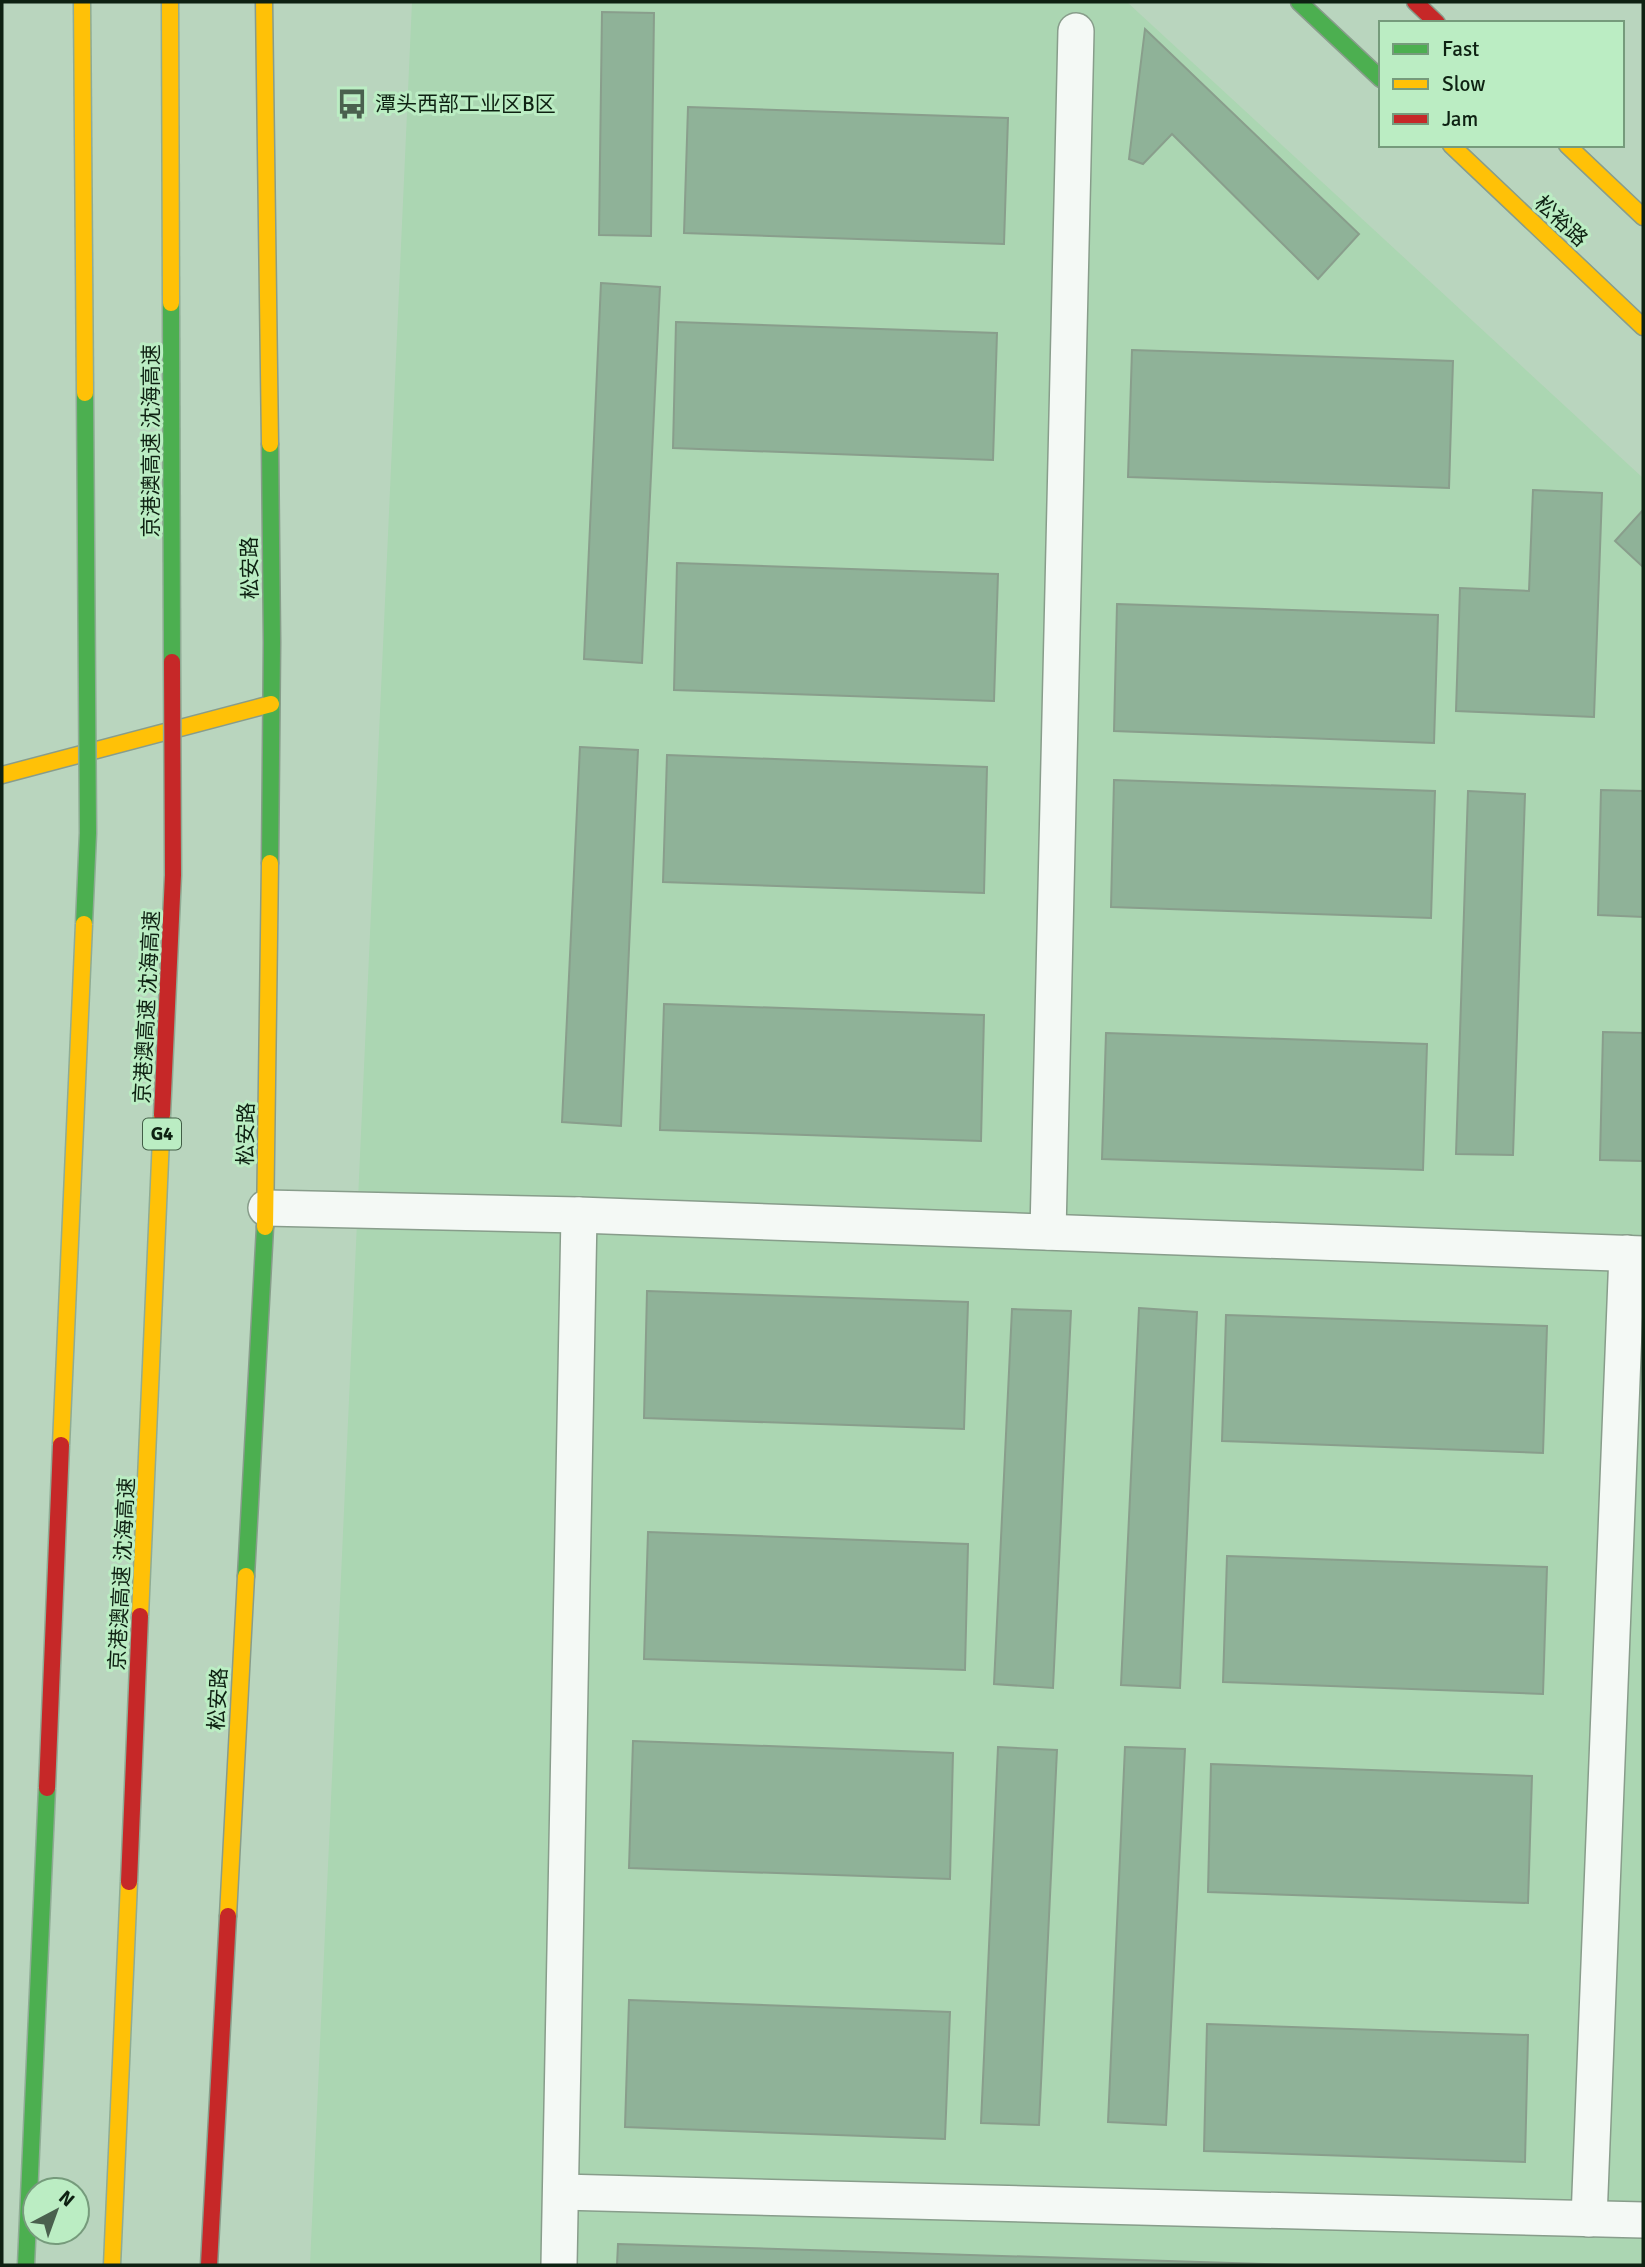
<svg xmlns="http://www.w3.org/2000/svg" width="1645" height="2267" font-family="Signika,'Noto Sans SC',sans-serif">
<rect width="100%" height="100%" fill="#b9d5be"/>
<path fill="#abd6b2" d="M412,2H1127L1643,478V2265H310Z"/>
<g fill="#8fb298" stroke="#899e8c" stroke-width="2">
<path d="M602,12L654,13L651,236L599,235Z"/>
<path d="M1145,29L1359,234L1318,279L1172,134L1143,164L1129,159Z"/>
<path d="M688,107L1008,118L1004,244L684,233Z"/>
<path d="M601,283L660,287L642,663L584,659Z"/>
<path d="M676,322L997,333L993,460L673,448Z"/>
<path d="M1132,350L1453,361L1449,488L1128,477Z"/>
<path d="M1533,490L1602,493L1594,717L1456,711L1460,588L1529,591Z"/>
<path d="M1643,510V567L1615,541Z"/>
<path d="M677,563L998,574L994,701L674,690Z"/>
<path d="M1117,604L1438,615L1434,743L1114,731Z"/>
<path d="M580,747L638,750L621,1126L562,1122Z"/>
<path d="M667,755L987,767L984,893L663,882Z"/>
<path d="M1114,780L1435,791L1431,918L1111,907Z"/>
<path d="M1601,790L1643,791V917L1598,915Z"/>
<path d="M1468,791L1525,794L1513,1155L1456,1154Z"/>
<path d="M664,1004L984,1015L981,1141L660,1130Z"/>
<path d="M1603,1032L1643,1033V1161L1600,1160Z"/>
<path d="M1106,1033L1427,1044L1423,1170L1102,1159Z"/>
<path d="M647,1291L968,1302L964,1429L644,1418Z"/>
<path d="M1139,1308L1197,1312L1180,1688L1121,1685Z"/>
<path d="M1012,1309L1071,1311L1053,1688L994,1684Z"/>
<path d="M1226,1315L1547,1326L1543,1453L1222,1441Z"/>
<path d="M648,1532L968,1544L965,1670L644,1659Z"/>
<path d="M1227,1556L1547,1567L1543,1694L1223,1682Z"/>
<path d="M633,1741L953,1753L950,1879L629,1868Z"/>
<path d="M998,1747L1057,1750L1039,2125L981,2123Z"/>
<path d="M1125,1747L1185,1749L1166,2125L1108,2122Z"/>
<path d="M1211,1764L1532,1776L1528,1903L1208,1892Z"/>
<path d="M629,2000L950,2012L945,2139L625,2127Z"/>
<path d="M1207,2024L1528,2035L1525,2162L1204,2151Z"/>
<path d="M618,2244L1295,2265H617Z"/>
</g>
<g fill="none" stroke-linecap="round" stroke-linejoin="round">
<g stroke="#889d8b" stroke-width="38">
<g id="street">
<path d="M266,1208L579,1215L1643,1254"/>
<path d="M1048,1232L1076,31"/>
<path d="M561,2192L1643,2220"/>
<path d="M1589,2219L1627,1253"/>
<path d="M559,2265L579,1215"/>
</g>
</g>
<g stroke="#889d8b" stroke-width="19">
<g id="fast">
<path d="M1299,2L1381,79"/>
<path d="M270,444L272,642L270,863"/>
<path d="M246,1576L265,1227"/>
</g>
</g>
<g stroke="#889d8b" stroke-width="19">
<g id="slow">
<path d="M264,2L270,444"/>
<path d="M1451,145L1643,327"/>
<path d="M1567,145L1643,217"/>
<path d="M2,775L271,704"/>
<path d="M265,1227L270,863"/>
<path d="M228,1916L246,1576"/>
</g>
</g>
<g stroke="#889d8b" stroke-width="19">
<g id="jam">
<path d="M1415,2L1437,23"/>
<path d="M209,2265L228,1916"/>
</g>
</g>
<use href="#street" stroke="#f4f9f5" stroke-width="35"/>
<use href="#fast" stroke="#4caf50" stroke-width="16"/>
<use href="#slow" stroke="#ffc107" stroke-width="16"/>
<use href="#jam" stroke="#c62828" stroke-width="16"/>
<g stroke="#8fac95" stroke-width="19" stroke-linecap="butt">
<g id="fast-bridge">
<path d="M171,303L172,662"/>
<path d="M84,924L88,833L85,393"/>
<path d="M26,2265L47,1788"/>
</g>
</g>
<g stroke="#8fac95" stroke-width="19" stroke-linecap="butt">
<g id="slow-bridge">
<path d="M82,2L85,393"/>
<path d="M170,2L171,303"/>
<path d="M61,1445L84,924"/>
<path d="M140,1616L162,1115"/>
<path d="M112,2265L129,1882"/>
</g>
</g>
<g stroke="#8fac95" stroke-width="19" stroke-linecap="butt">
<g id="jam-bridge">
<path d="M162,1115L173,875L172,662"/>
<path d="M47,1788L61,1445"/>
<path d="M129,1882L140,1616"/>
</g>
</g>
<use href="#fast-bridge" stroke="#4caf50" stroke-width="16"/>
<use href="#slow-bridge" stroke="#ffc107" stroke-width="16"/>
<use href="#jam-bridge" stroke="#c62828" stroke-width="16"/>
</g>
<defs>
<g id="bus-bare" transform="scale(2.415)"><path d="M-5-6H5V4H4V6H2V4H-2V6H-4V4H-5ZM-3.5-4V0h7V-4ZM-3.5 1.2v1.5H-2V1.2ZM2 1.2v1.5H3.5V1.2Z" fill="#4a604e" stroke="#bbedc3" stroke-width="2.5" paint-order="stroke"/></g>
</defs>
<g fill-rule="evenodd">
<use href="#bus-bare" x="352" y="104"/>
</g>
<g text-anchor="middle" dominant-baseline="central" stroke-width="6" stroke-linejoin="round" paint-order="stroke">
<rect fill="#bbedc3" stroke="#425e47" stroke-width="2" x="143" y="1118.5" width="38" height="31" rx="5"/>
<g font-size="19" font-weight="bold" fill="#0e2112">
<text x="162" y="1134">G4</text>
</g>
<g font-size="21" fill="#0e2112" stroke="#bbedc3" text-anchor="start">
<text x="375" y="104">潭头西部工业区B区</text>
</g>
<g font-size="21" fill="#0e2112" stroke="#bbedc3">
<text transform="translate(1561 221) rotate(43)">松裕路</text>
<text transform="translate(151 441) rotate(-90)">京港澳高速 沈海高速</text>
<text transform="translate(250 568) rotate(-91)">松安路</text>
<text transform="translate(147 1007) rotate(-87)">京港澳高速 沈海高速</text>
<text transform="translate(246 1134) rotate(-89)">松安路</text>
<text transform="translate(122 1574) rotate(-87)">京港澳高速 沈海高速</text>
<text transform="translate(218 1699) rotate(-87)">松安路</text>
</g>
</g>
<rect width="1645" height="2267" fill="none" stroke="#0e2112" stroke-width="7"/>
<rect x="1379" y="21" width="245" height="126" fill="#bbedc3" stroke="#769b7c" stroke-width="2"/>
<rect x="1393" y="44" width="35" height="10" fill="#4caf50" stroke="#769b7c" stroke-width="2"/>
<text x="1442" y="56" font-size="21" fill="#0e2112">Fast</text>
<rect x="1393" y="79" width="35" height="10" fill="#ffc107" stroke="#769b7c" stroke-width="2"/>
<text x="1442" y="91" font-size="21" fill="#0e2112">Slow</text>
<rect x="1393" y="114" width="35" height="10" fill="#c62828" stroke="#769b7c" stroke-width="2"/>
<text x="1442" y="126" font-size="21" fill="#0e2112">Jam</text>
<g transform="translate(56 2211) rotate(41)"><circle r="33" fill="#bbedc3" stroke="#769b7c" stroke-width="2"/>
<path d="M0-5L12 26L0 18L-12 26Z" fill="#4a604e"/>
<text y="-10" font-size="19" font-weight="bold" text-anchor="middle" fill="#0e2112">N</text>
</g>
</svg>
